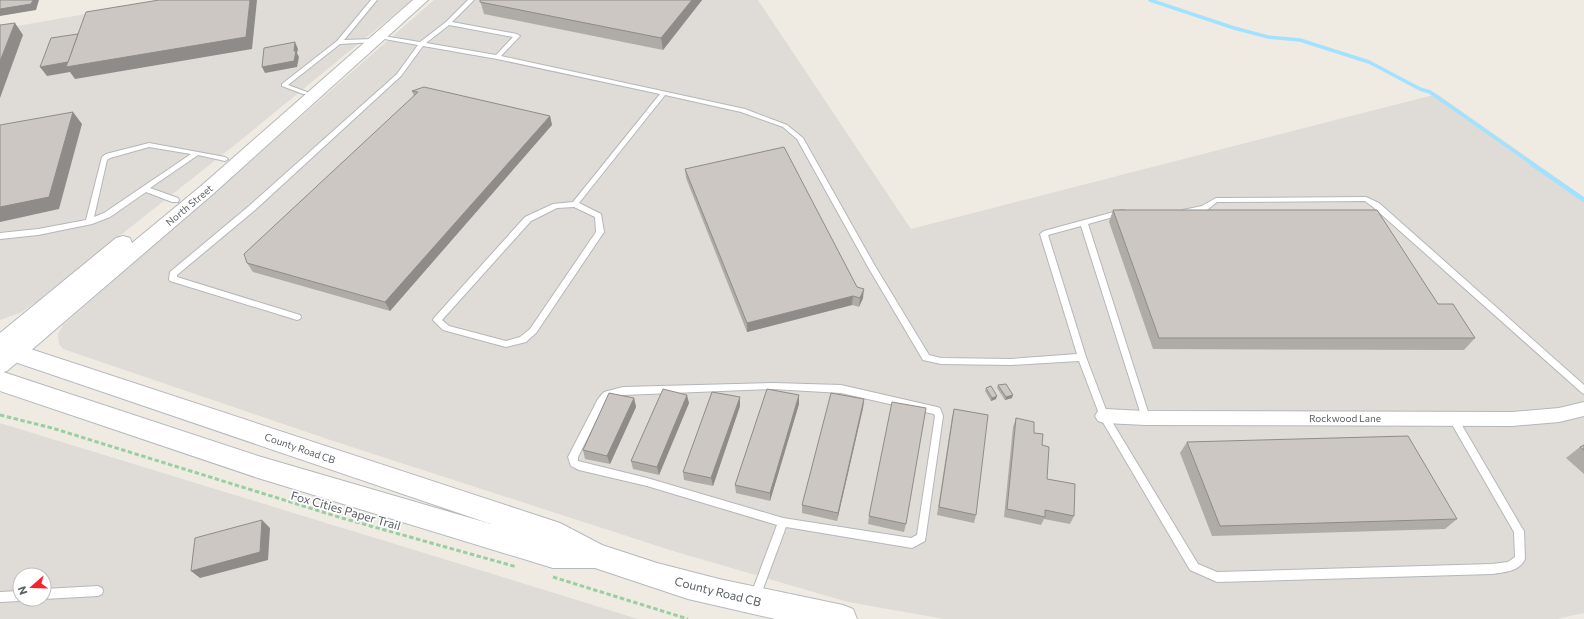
<svg xmlns="http://www.w3.org/2000/svg" width="1584" height="619" font-family="Commissioner,sans-serif">
	<rect width="100%" height="100%" fill="#efebe3"/>
	<g fill="#dfdcd7" fill-rule="evenodd">
		<path d="M166,0h246l-171,140 -205,162 -16,11 -20,7v-291z"/>
		<path d="M434,0h324l153,229 526,-135 147,103v416l-27,6h-613l-96,-17 -175,-51 -346,-112 -264,-90 -4,-5 -1,-10 5,-9z"/>
		<path d="M0,423l548,168 90,28h-638zM20,575h24v24h-24z"/>
	</g>
	<g fill="none" stroke-linecap="round" stroke-linejoin="round">
		<path stroke="#a2e2ff" stroke-width="3.5" d="M1150,0l84,28 34,9 32,3 69,22 51,27 10,3 104,73"/>
		<path stroke="#a2e2ff" stroke-width="4.5" d="M1532,164l52,36"/>
		<defs>
			<g id="service">
				<path d="M371,0h6l-33,40 30,-1 2,1v2l-36,2 -52,41 19,7v2h-4l-21,-8v-2l55,-43z"/>
				<path d="M468,0h6l-22,22 65,12 3,2 -19,20 244,53 42,16 16,13 72,128 54,89 12,3 70,1 66,-5 -37,-120 4,-3 77,-21h3l1,2 -1,2 -36,10 62,194 -1,3 -3,1 -3,-1 -1,-3 -61,-192 -33,9 38,122 22,58 90,149 19,8 275,-8 16,-2 7,-5 -1,-25 -64,-111 -1,-3 1,-3 3,-1 3,1 66,113 2,3 1,28c-6,13 -21,13 -33,15l-275,8 -27,-12 -89,-151 -22,-58 -68,4 -70,-1 -18,-4 -55,-93 -71,-128 -14,-12 -42,-15 -76,-17 -86,108 22,11 3,18 -68,101 -10,9 -20,5 -63,-17 -10,-10 1,-2 91,-101 28,-13 20,-2 87,-108 -163,-35 -74,-13 -22,30 -146,134 -78,65v2l123,38 1,2 -1,2 -3,1 -127,-39 -1,-2 1,-7 79,-66 148,-132 21,-29 -39,-7 -3,-2 1,-1 43,7 26,-20zM449,25l64,12 -17,18 -70,-12zM574,207l21,10 1,15 -66,97 -10,8 -14,4 -57,-15 -7,-6 89,-99 26,-13z"/>
				<path d="M149,143l76,14 3,2 -3,2 -27,-6 -48,33 28,10 1,2 -1,2h-6l-26,-10 -36,25 -18,7 -54,11 -38,4v-6l38,-4 48,-9 16,-63 4,-3zM149,147l42,7 -87,59 -10,4 13,-57 3,-2z"/>
				<path d="M1366,197l13,6 205,182v9l-3,-2 -208,-185 -8,-6 -148,1 -10,8 -21,4 -4,-2 1,-2 19,-4 14,-8z"/>
				<path d="M773,383l68,2 96,22 3,1 3,8 -18,125 -13,7 -126,-21 -26,70 -1,4 -4,1 -4,-1 -1,-4 27,-72 -130,-39 -68,-16 -8,-4 -3,-9 30,-58 6,-7 19,-5zM773,389l68,4 93,21 1,2 -18,119 -6,3 -128,-20 -136,-40 -69,-17v-4l26,-52 6,-7 13,-3z"/>
				<path d="M98,586l4,2 1,3 -1,3 -4,2 -54,3v-10z"/>
				<path d="M20,591v8l4,1 -4,1 -20,1v-10z"/>
			</g>
			<path id="minor" d="M1584,402v14l-25,6 -47,4 -366,-1 -42,-2 -6,-2 -3,-5 3,-5 6,-2 42,2 366,1 47,-4z"/>
			<path id="tertiary" d="M413,0h15l-215,194 -206,177 -7,2v-40l116,-95 7,-2 7,2 2,5 69,-57z"/>
			<path id="secondary" d="M0,339l560,184 42,22 55,18 62,16 124,26 10,4 4,10h-82l-87,-20 -93,-31h-42l-295,-90 -258,-87v-20l258,85 233,68 -491,-167z"/>
		</defs>
		<use href="#service" stroke="#b3b7bb" stroke-width="2"/>
		<use href="#minor" stroke="#b3b7bb" stroke-width="2"/>
		<use href="#tertiary" stroke="#b3b7bb" stroke-width="2"/>
		<use href="#secondary" stroke="#b4b9be" stroke-width="2"/>
		<g stroke="#99cfa1" stroke-width="3" stroke-dasharray="4.5 2.5" stroke-linecap="butt">
			<path d="M0,415l52,13 290,90 175,49"/>
			<path d="M553,577l135,42"/>
		</g>
		<use href="#service" fill="#fff" fill-rule="evenodd"/>
		<use href="#minor" fill="#fff" fill-rule="evenodd"/>
		<use href="#tertiary" fill="#fff" fill-rule="evenodd"/>
		<use href="#secondary" fill="#fff" fill-rule="evenodd"/>
	</g>
	<g fill="#afaba7">
		<path d="M480,0h222l-39,50 -179,-36z"/>
		<path d="M412,91l138,25 2,9 -162,186 -137,-39 -6,-9 167,-167z"/>
		<path d="M685,169l172,118 6,11 -4,9 -7,-2 -105,27 -61,-154z"/>
		<path d="M1113,210l325,94 37,34 -11,12 -311,-1 -44,-127z"/>
		<path d="M998,385l14,13 -7,2 -8,-12z"/>
		<path d="M986,388l10,11 -5,2 -6,-10z"/>
		<path d="M799,395v9l-29,97 -34,-8 -1,-8z"/>
		<path d="M634,398l2,9 -26,57 -25,-5 -2,-9z"/>
		<path d="M864,399l-1,9 -26,113 -35,-8v-8z"/>
		<path d="M689,403l-30,72 -26,-6 -2,-8z"/>
		<path d="M740,406l-27,80 -29,-6 -1,-8z"/>
		<path d="M954,409l22,106 -2,8 -37,-8 15,-98z"/>
		<path d="M1016,418l18,15 8,12 5,34 27,37 -4,8 -26,-5 -3,6 -37,-8 9,-90z"/>
		<path d="M1187,442l270,77 -12,10 -233,7 -32,-83z"/>
		<path d="M1584,445v29l-18,-16 14,-11z"/>
		<path d="M869,516l37,8 -2,8 -36,-8z"/>
	</g>
	<g fill="#8f8b88">
		<path d="M33,0h6l-3,10 -36,6v-7z"/>
		<path d="M250,0h7l-5,49 -177,30 -5,-7 -23,4 -7,-9z"/>
		<path d="M692,0h10l-39,50 -2,-12z"/>
		<path d="M15,23l8,12 -23,63v-37z"/>
		<path d="M295,42l3,7 -1,4 2,4 -2,10 -32,6 -3,-6 32,-16z"/>
		<path d="M73,112l9,12 -23,85 -59,13v-15z"/>
		<path d="M550,116l2,9 -162,186 -5,-9z"/>
		<path d="M864,289l-1,9 -4,9 1,-9z"/>
		<path d="M853,296l-1,9 -105,27v-9z"/>
		<path d="M687,395l2,8 -30,72 -2,-8z"/>
		<path d="M799,395v9l-29,97v-8z"/>
		<path d="M1013,395l-1,3 -7,2 1,-3z"/>
		<path d="M997,396l-1,3 -5,2 1,-3z"/>
		<path d="M740,397v9l-27,80 -2,-8z"/>
		<path d="M634,398l2,9 -26,57 -3,-8z"/>
		<path d="M864,399l-1,9 -26,113 1,-8z"/>
		<path d="M262,520l8,8 -2,32 -68,18 -9,-7z"/>
	</g>
	<g fill="#ccc7c2" stroke="#8f8b88">
		<path d="M0,0h33l-2,4 -31,5z"/>
		<path d="M159,0h91l-4,37 -180,30 20,-55z"/>
		<path d="M480,0h212l-31,38 -181,-36z"/>
		<path d="M15,23l-15,38v-36z"/>
		<path d="M78,34l-10,28 -28,5 11,-29z"/>
		<path d="M295,42l-1,9h2l-2,10 -32,6 2,-19z"/>
		<path d="M424,87l126,29 -165,186 -138,-39 -3,-9 174,-162 -6,-1z"/>
		<path d="M73,112l-24,85 -49,10v-82z"/>
		<path d="M784,147l73,140 7,2 -4,9 -7,-2 -106,27 -62,-154z"/>
		<path d="M1113,210h264l61,94h15l22,34h-316z"/>
		<path d="M1006,384l7,11 -7,2 -8,-12z"/>
		<path d="M991,386l6,10 -5,2 -6,-10z"/>
		<path d="M663,389l24,6 -30,72 -26,-6z"/>
		<path d="M767,389l32,6 -29,98 -35,-8z"/>
		<path d="M712,392l28,5 -29,81 -28,-6z"/>
		<path d="M609,393l25,5 -27,58 -24,-6z"/>
		<path d="M831,393l33,6 -26,114 -36,-8z"/>
		<path d="M892,402l34,6 -20,116 -37,-8z"/>
		<path d="M954,409l34,6 -12,100 -37,-8z"/>
		<path d="M1016,418l18,4v11l9,1 -1,11 7,2 -2,32 28,5 -1,32 -29,-6v7l-38,-8z"/>
		<path d="M1408,436l49,83 -237,7 -33,-84z"/>
		<path d="M1584,445v5l-4,-3z"/>
		<path d="M262,520l-2,32 -69,19 4,-33z"/>
	</g>
	<g text-anchor="middle" dominant-baseline="central" stroke-width="3.5" stroke-linejoin="round" paint-order="stroke">
		<g font-size="10" fill="#5b6064" stroke="#fff">
			<text transform="translate(189 205) rotate(-40)">North Street</text>
			<text x="1345" y="418">Rockwood Lane</text>
			<text transform="translate(300 448) rotate(19)">County Road CB</text>
		</g>
		<g font-size="12" fill="#5b6064" stroke="#fff">
			<text transform="translate(346 510) rotate(16)">Fox Cities Paper Trail</text>
			<text transform="translate(718 591) rotate(14)">County Road CB</text>
		</g>
	</g>
	<g transform="translate(32 587) rotate(250)"><circle r="19" fill="#ffffff" stroke="#bdbfc1"/>
	<path d="M0-3L7 15L0 10L-7 15Z" fill="#f4232d"/>
	<text y="-6" font-size="11" font-weight="bold" text-anchor="middle" fill="#5b6064">N</text>
	</g>
</svg>
